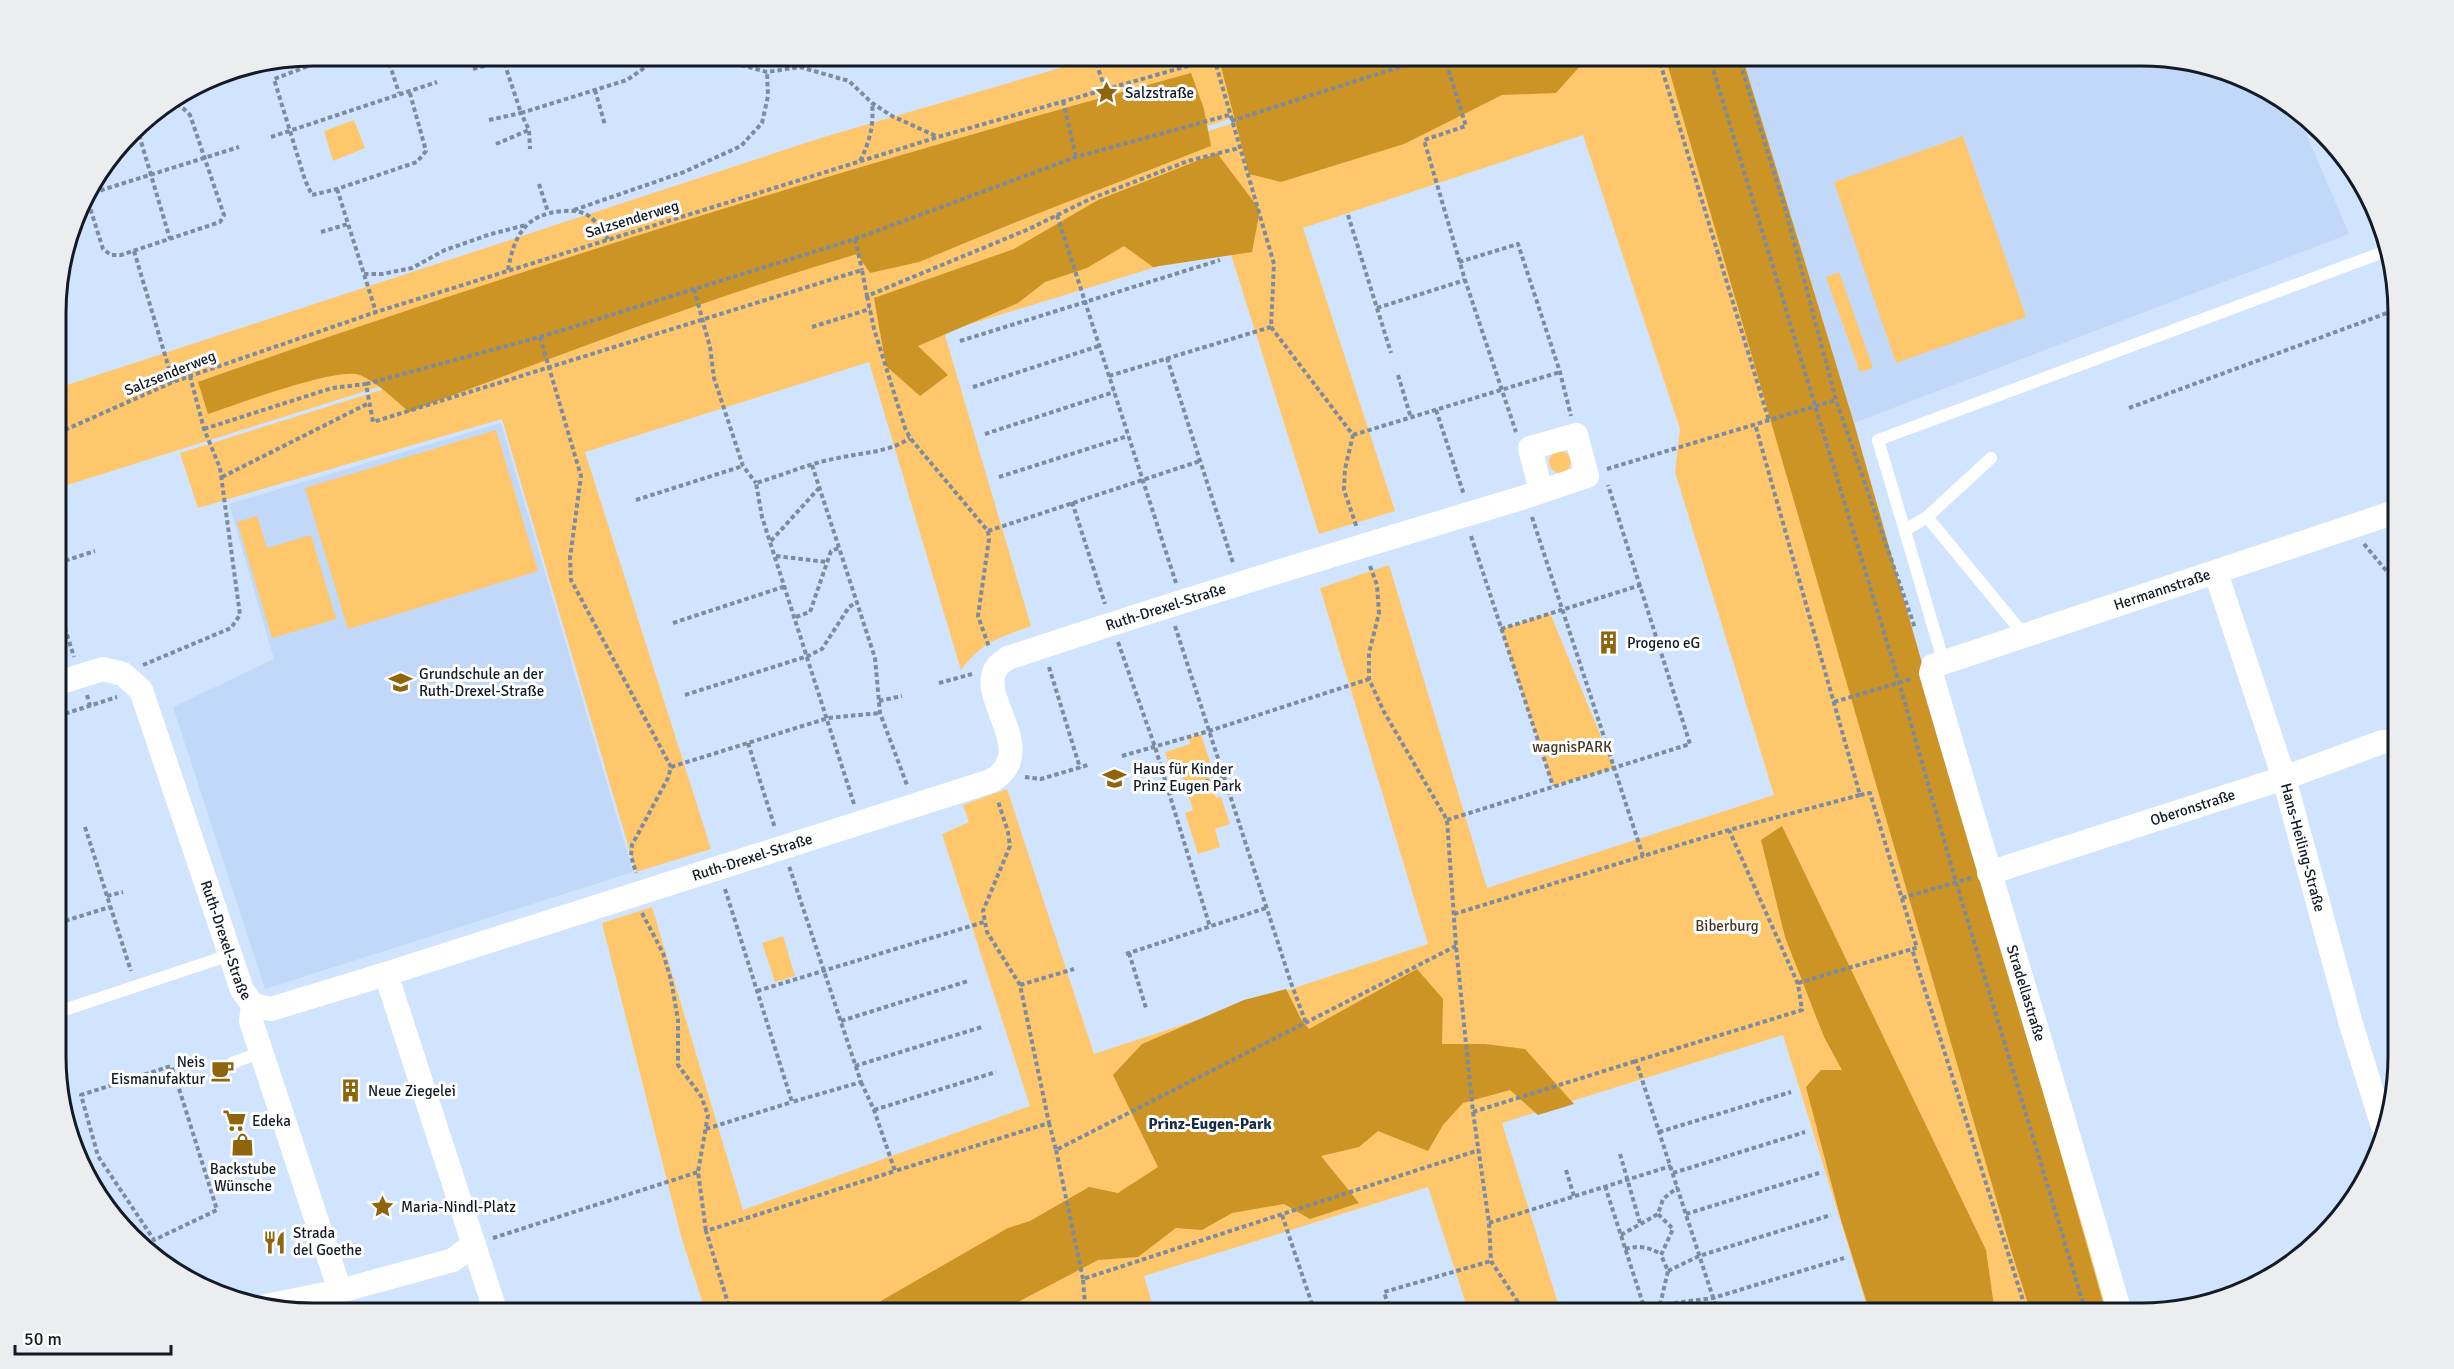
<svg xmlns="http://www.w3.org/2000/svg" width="2454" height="1369" font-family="Signika,sans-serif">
	<rect width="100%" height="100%" fill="#d1e4ff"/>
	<g fill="#c2d8f8">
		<path d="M1742,56h399l67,8 61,26 31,29 49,115 -495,189z"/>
		<path d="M501,423l132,449 -368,117 -92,-282 101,-48 -45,-155z"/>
	</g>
	<g fill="#ffc76c">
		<path d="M1101,56h328l-1371,432v-100l766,-251z"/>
		<path d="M1454,56h266l305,964 82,293h-238l-86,-278 -281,88 59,190h-92l-41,-126 -284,89 11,37h-449l-25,-77 -79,-313 50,-16 91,303 287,-104 -88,-272 27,-12 -6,-17 44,-16 87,265 334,-110 -108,-356 69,-23 98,323 287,-93 -99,-323 5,-43 -97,-294 -280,93 92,283 -76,23 -91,-289 -284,87 87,294c-32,12 -48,15 -70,44l-92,-308 -284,90 126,397 -75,23 -134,-453 -304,89 -18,-55 392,-123 188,-54 504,-163z"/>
		<path d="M354,120l11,28 -32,13 -9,-30z"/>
		<path d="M1963,136l63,181 -130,46 -62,-181z"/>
		<path d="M1839,272l34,96 -13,4 -34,-95z"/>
		<path d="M496,430l42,141 -190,58 -43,-141z"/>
		<circle cx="1560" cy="462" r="11"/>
		<path d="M257,516l10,32 44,-13 25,84 -64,19 -35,-116z"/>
		<path d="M1550,613l64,155 -61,18 -52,-157z"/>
		<path d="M1201,734l13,40 -6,2 8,22 5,-1 9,27 -15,5 5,18 -22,7 -13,-41 8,-3 -11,-35 -9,3 -8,-26 25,-8 -1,-6z"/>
		<path d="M783,936l12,40 -20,6 -13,-39z"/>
	</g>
	<g fill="#cc9325">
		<path d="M1248,56h341l-33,37 -54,2 -98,49 -123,38 -32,-8 -29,-111z"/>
		<path d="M1665,56h77l112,367 252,890h-75l-20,-63z"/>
		<path d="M1191,73l13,36 7,37 -195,76 -97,40 -49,11 -13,-19c-152,45 -300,102 -448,158 -15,-13 -31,-29 -49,-37 -22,-9 -125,30 -152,39l-10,-32c327,-115 659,-218 993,-309z"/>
		<path d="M1217,153l43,57 -8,42 -99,15 -29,-21 -37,22 -42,14 -27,21 -100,43 30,29 -28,21 -34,-30 -12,-68 140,-49 84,-49z"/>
		<path d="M1782,826l204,424 9,63h-125l-29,-93 -35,-133 15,-17h21l-18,-33 -39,-100 -24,-97z"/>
		<path d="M1417,969l26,30 -1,45h43l40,5 49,55 -36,11 -28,-25 -47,13 -20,22 -15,26 -50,-20 -19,16 -38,9 38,47 -49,16 -26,-15 -52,9 -30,17 -26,-2 -38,29 -40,3 -101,53h-131l6,-7 136,-78 22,-7 59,-34 29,6 40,-26 -45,-92 29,-31 102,-44 42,-11 15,30 8,10z"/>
	</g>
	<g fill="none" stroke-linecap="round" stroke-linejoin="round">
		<g stroke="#7d8b9f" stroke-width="4" stroke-dasharray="4.5 3" stroke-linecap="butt">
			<path d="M335,56l-61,23 31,101 7,15 25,-6 80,-27 9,-11 -17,-61"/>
			<path d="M387,56l12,37"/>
			<path d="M502,56l19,57 106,-33 34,-24"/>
			<path d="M800,56v11"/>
			<path d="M1094,56l11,33"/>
			<path d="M1444,56l22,70 -42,14 41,140 51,152"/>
			<path d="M1658,56l111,365"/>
			<path d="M1709,56l190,626 57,200 130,431"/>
			<path d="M1738,56l47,152 51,192 79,228"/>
			<path d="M1214,58l60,206 -3,63 82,108 -8,34 -1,21 13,38"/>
			<path d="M741,65l26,7 33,-5 49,14 23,22 20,13 46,21"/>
			<path d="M473,69l47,-13"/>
			<path d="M595,90l10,35"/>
			<path d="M1063,101l13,56"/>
			<path d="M489,120l32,-7 8,17 1,19"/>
			<path d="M1231,121l203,-65"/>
			<path d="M137,128l33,111"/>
			<path d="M271,137l166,-55"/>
			<path d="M496,144l33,-14"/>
			<path d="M860,161c10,-20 14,-36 12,-58"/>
			<path d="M539,184l9,28"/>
			<path d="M337,189l39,123"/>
			<path d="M86,195l17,54 8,6h10l99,-33 4,-7 -34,-100c-9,-9 -13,-13 -25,-9"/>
			<path d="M86,195l153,-48"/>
			<path d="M574,210l110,-38 57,-26 21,-23 6,-27 -1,-24"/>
			<path d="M1057,215l119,368"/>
			<path d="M1348,215l43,138"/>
			<path d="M321,232l27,-8"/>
			<path d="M855,239l7,31"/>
			<path d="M134,251l39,131"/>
			<path d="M1459,262l59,-18 42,128 11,44"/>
			<path d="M508,270c6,-34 17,-56 55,-59 9,-1 20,0 27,6 7,5 13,15 18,22"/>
			<path d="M364,274h18l30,-6 33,-18 46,-16 35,-9"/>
			<path d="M694,289l16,58 4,31 29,88 13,17"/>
			<path d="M867,296l7,33 31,99 5,10 78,93 1,8 -11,77 11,31"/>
			<path d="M1377,308l88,-28"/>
			<path d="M812,327l58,-18"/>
			<path d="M540,337l41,139 -11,82 1,22 100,187 -3,11 -36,67 -1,11 5,17"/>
			<path d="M960,341l260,-81"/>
			<path d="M1167,358l66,205"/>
			<path d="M1398,375l13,43"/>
			<path d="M1109,376l162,-49"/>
			<path d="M366,384l174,-47 315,-98 221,-82 153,-42"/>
			<path d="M973,387l126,-41"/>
			<path d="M2129,408l269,-99"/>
			<path d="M1436,410l28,85"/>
			<path d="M204,429l128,-41 34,-4 7,38 489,-152 5,26 162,-67 61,-30 98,-38 51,-13"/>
			<path d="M58,433l115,-51 203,-70 562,-175 285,-81"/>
			<path d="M985,434l129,-42"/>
			<path d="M1353,435l207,-63"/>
			<path d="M812,465l63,193 5,55 27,72"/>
			<path d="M1607,469l229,-69"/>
			<path d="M222,477l147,-74"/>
			<path d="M999,477l129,-41"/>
			<path d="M636,500l107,-34"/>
			<path d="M1072,502l33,102"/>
			<path d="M1532,517l111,339 86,-26 131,-35 -105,-371"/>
			<path d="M988,531l212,-70"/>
			<path d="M1471,536l82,250"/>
			<path d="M771,541l48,-53"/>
			<path d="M2364,544l34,41"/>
			<path d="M776,556l51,6"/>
			<path d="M58,563l37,-12"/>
			<path d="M1370,566l7,19 2,28 -10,40v26l15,33 63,108 9,126 17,166 16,111 2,38 34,52"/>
			<path d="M58,606l16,51"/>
			<path d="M796,617l14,-5 21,-61 8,-3"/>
			<path d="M673,623l113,-37"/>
			<path d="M1175,626l116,357 15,40"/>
			<path d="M1501,629l140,-44"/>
			<path d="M1118,642l37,105 55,180"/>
			<path d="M143,665l88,-37 9,-13 -20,-147 -16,-39 -14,-53"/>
			<path d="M1049,667l31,101"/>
			<path d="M939,683l33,-9"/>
			<path d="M87,695l3,11"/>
			<path d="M685,695l123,-39 14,-7 27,-42 8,-5"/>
			<path d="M879,701l23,-5"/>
			<path d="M1834,702l77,-23"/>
			<path d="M58,716l59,-19"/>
			<path d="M748,743l27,85"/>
			<path d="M1122,756l87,-25 160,-52"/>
			<path d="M671,767l157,-49 52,-5"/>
			<path d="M1025,777l16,2 47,-14"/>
			<path d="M1169,793l55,-17"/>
			<path d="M1860,795l10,-2 47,155 -5,1 115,364"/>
			<path d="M854,804l-92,-287 -6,-34c27,-8 54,-20 82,-25 26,-6 50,-5 72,-20"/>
			<path d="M1447,820l243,-76 -82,-259"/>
			<path d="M85,827l46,144"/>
			<path d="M725,889l67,213 69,-20 -72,-216"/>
			<path d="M107,896l16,-4"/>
			<path d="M1902,898l69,-20"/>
			<path d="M642,913l21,40 8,27 7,40v45l23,31 7,19 -10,57 8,59"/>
			<path d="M1454,914l189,-58"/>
			<path d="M58,923l52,-16"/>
			<path d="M1129,953l17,55"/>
			<path d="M1126,954l140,-46"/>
			<path d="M1798,983l114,-34"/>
			<path d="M1020,985l54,-16"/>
			<path d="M757,991l227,-69"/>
			<path d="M841,1021l127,-40"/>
			<path d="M855,1066l127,-39"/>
			<path d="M176,1079l-5,-13 -90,29 17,61 56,84 63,-30 -41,-131 8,-2"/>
			<path d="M861,1082l13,28 21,61 154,-48 -29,-138 -33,-53 -4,-21 27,-65 -2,-14 -10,-31"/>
			<path d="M874,1110l122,-38"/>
			<path d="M1473,1112l163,-51"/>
			<path d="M1049,1123l7,27 400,-204"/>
			<path d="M706,1129l86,-27"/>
			<path d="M1659,1132l132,-40"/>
			<path d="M1056,1150l27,129"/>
			<path d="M1620,1154l20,69"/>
			<path d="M1566,1170l8,26"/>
			<path d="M1673,1173l132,-41"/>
			<path d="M1605,1186l41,127"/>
			<path d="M1686,1214l133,-41"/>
			<path d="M1282,1215l33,98"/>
			<path d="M1489,1223l182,-57"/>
			<path d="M1621,1235l37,-21"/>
			<path d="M493,1238l205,-66"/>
			<path d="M1625,1249c15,-4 23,-2 36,5"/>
			<path d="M1668,1271l31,-15 132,-41"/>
			<path d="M1085,1305l5,8"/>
			<path d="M1660,1305l8,-34 -7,-16 12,-26 -15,-15 5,-15 15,-12"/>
			<path d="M1644,1307l69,-9 131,-40"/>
			<path d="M731,1313l-25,-82 189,-60"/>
			<path d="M1062,1313l23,-8 -2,-26 396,-129"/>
			<path d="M1391,1313l-7,-21 107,-31"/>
			<path d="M1718,1313l-82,-252 166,-51 -4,-26 -69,-154"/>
		</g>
		<g stroke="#fff" stroke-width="12">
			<path d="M1927,517l98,119"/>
			<path d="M1905,530l22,-13 64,-59"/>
			<path d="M1944,663l-66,-223 511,-190"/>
			<path d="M58,1012l172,-57"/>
			<path d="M232,1063l30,-11"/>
		</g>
		<g stroke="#fff" stroke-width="24">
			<path id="s1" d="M2216,573l68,205 67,246 31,100"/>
			<path id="s2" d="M58,683l45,-14 20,5 18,16 101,300 11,15 18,4 115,-35 605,-193c51,-30 -16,-84 6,-114 3,-4 8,-7 11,-9 171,-57 344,-109 517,-161l62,-21 -11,-41 -46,13 11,43"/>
			<path id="s3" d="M1989,873l295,-95 98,-36 16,1"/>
			<path d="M386,974l110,339"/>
			<path d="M253,1005l-2,16 89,270 -79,16"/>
			<path d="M340,1291l113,-31 21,-16"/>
			<path id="s4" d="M2120,1313c-61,-214 -127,-426 -189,-640l2,-7 465,-155"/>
		</g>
	</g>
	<defs>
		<symbol id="sight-bare" viewBox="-9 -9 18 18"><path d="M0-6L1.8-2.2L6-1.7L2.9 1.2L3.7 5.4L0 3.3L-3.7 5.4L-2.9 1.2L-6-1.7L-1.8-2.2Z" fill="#8f640b" stroke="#fff" stroke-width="2.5" paint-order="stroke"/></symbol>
		<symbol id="building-bare" viewBox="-9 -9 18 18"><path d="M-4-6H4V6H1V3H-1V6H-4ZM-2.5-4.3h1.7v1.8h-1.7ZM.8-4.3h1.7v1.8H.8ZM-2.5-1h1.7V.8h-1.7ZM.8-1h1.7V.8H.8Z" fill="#8f640b" stroke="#fff" stroke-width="2.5" paint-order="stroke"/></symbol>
		<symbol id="school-bare" viewBox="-9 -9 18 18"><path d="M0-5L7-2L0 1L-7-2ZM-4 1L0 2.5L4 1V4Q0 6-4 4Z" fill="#8f640b" stroke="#fff" stroke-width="2.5" paint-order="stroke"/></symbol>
		<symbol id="cafe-bare" viewBox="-9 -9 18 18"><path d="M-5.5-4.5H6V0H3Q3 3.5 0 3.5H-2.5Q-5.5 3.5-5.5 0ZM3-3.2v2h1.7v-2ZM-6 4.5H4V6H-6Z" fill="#8f640b" stroke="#fff" stroke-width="2.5" paint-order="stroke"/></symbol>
		<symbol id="supermarket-bare" viewBox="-9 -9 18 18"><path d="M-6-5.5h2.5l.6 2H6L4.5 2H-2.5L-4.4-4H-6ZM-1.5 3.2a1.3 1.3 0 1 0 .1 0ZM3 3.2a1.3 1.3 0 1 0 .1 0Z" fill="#8f640b" stroke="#fff" stroke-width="2.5" paint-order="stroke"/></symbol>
		<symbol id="shop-bare" viewBox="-9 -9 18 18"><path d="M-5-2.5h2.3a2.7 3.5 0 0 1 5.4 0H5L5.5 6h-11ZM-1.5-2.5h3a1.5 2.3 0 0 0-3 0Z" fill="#8f640b" stroke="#fff" stroke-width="2.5" paint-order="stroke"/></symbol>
		<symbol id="restaurant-bare" viewBox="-9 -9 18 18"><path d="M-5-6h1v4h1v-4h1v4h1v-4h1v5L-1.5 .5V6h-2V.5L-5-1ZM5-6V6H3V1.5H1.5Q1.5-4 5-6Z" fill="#8f640b" stroke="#fff" stroke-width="2.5" paint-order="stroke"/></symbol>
	</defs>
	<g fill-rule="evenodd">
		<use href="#sight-bare" x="1090" y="76" width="33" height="33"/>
		<use href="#building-bare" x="1592" y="626" width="33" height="33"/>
		<use href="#school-bare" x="384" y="666" width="33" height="33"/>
		<use href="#school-bare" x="1098" y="762" width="33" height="33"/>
		<use href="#cafe-bare" x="206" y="1054" width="33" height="33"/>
		<use href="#building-bare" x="334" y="1074" width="33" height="33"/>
		<use href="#supermarket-bare" x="218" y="1104" width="33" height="33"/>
		<use href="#shop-bare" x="226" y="1128" width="33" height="33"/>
		<use href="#sight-bare" x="366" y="1190" width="33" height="33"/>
		<use href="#restaurant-bare" x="258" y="1226" width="33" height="33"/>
	</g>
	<g text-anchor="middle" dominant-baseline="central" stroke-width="6" stroke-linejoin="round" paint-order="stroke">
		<g font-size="15" fill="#131b27" stroke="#fff" text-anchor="start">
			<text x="1125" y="93">Salzstraße</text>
			<text x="1627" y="643">Progeno eG</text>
			<text x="419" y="674">Grundschule an der<tspan x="419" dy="17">Ruth-Drexel-Straße</tspan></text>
			<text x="1133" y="769">Haus für Kinder<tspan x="1133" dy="17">Prinz Eugen Park</tspan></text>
			<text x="205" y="1062" text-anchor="end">Neis<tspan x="205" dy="17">Eismanufaktur</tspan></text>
			<text x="368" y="1091">Neue Ziegelei</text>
			<text x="252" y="1121">Edeka</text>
			<text x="243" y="1169" text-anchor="middle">Backstube<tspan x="243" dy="17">Wünsche</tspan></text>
			<text x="401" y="1207">Maria-Nindl-Platz</text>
			<text x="293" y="1233">Strada<tspan x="293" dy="17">del Goethe</tspan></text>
		</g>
		<g font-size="15" fill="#131b27" stroke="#fff">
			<text transform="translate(632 219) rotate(-17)">Salzsenderweg</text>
			<text transform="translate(170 373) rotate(-22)">Salzsenderweg</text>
			<text stroke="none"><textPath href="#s4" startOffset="916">Hermannstraße</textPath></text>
			<text stroke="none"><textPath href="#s2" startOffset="1506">Ruth-Drexel-Straße</textPath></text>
			<text stroke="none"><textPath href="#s3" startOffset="214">Oberonstraße</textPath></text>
			<text stroke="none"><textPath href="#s1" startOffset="288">Hans-Heiling-Straße</textPath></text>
			<text stroke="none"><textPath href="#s2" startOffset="950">Ruth-Drexel-Straße</textPath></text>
			<text stroke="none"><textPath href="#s2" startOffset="356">Ruth-Drexel-Straße</textPath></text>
			<text transform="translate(2026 993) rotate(73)">Stradellastraße</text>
		</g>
		<g font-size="15" fill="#453721" stroke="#fff">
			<text x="1572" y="747">wagnisPARK</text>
			<text x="1727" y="926">Biberburg</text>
		</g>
		<g font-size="16" font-weight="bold" fill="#192b45" stroke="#fff">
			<text x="1210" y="1124">Prinz-Eugen-Park</text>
		</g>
	</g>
	<path d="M0 0H2454V1369H0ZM313 66H2141A247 247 0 0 1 2388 313V1056A247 247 0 0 1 2141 1303H313A247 247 0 0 1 66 1056V313A247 247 0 0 1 313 66Z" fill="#ecedee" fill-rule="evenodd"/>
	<path fill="none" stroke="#131b27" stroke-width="3" d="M313 66H2141A247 247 0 0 1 2388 313V1056A247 247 0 0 1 2141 1303H313A247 247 0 0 1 66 1056V313A247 247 0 0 1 313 66Z"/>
	<path d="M15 1345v9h156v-9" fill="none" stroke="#131b27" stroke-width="3"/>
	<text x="24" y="1345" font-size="18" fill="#131b27" stroke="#ffffff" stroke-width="4.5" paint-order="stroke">50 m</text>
</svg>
